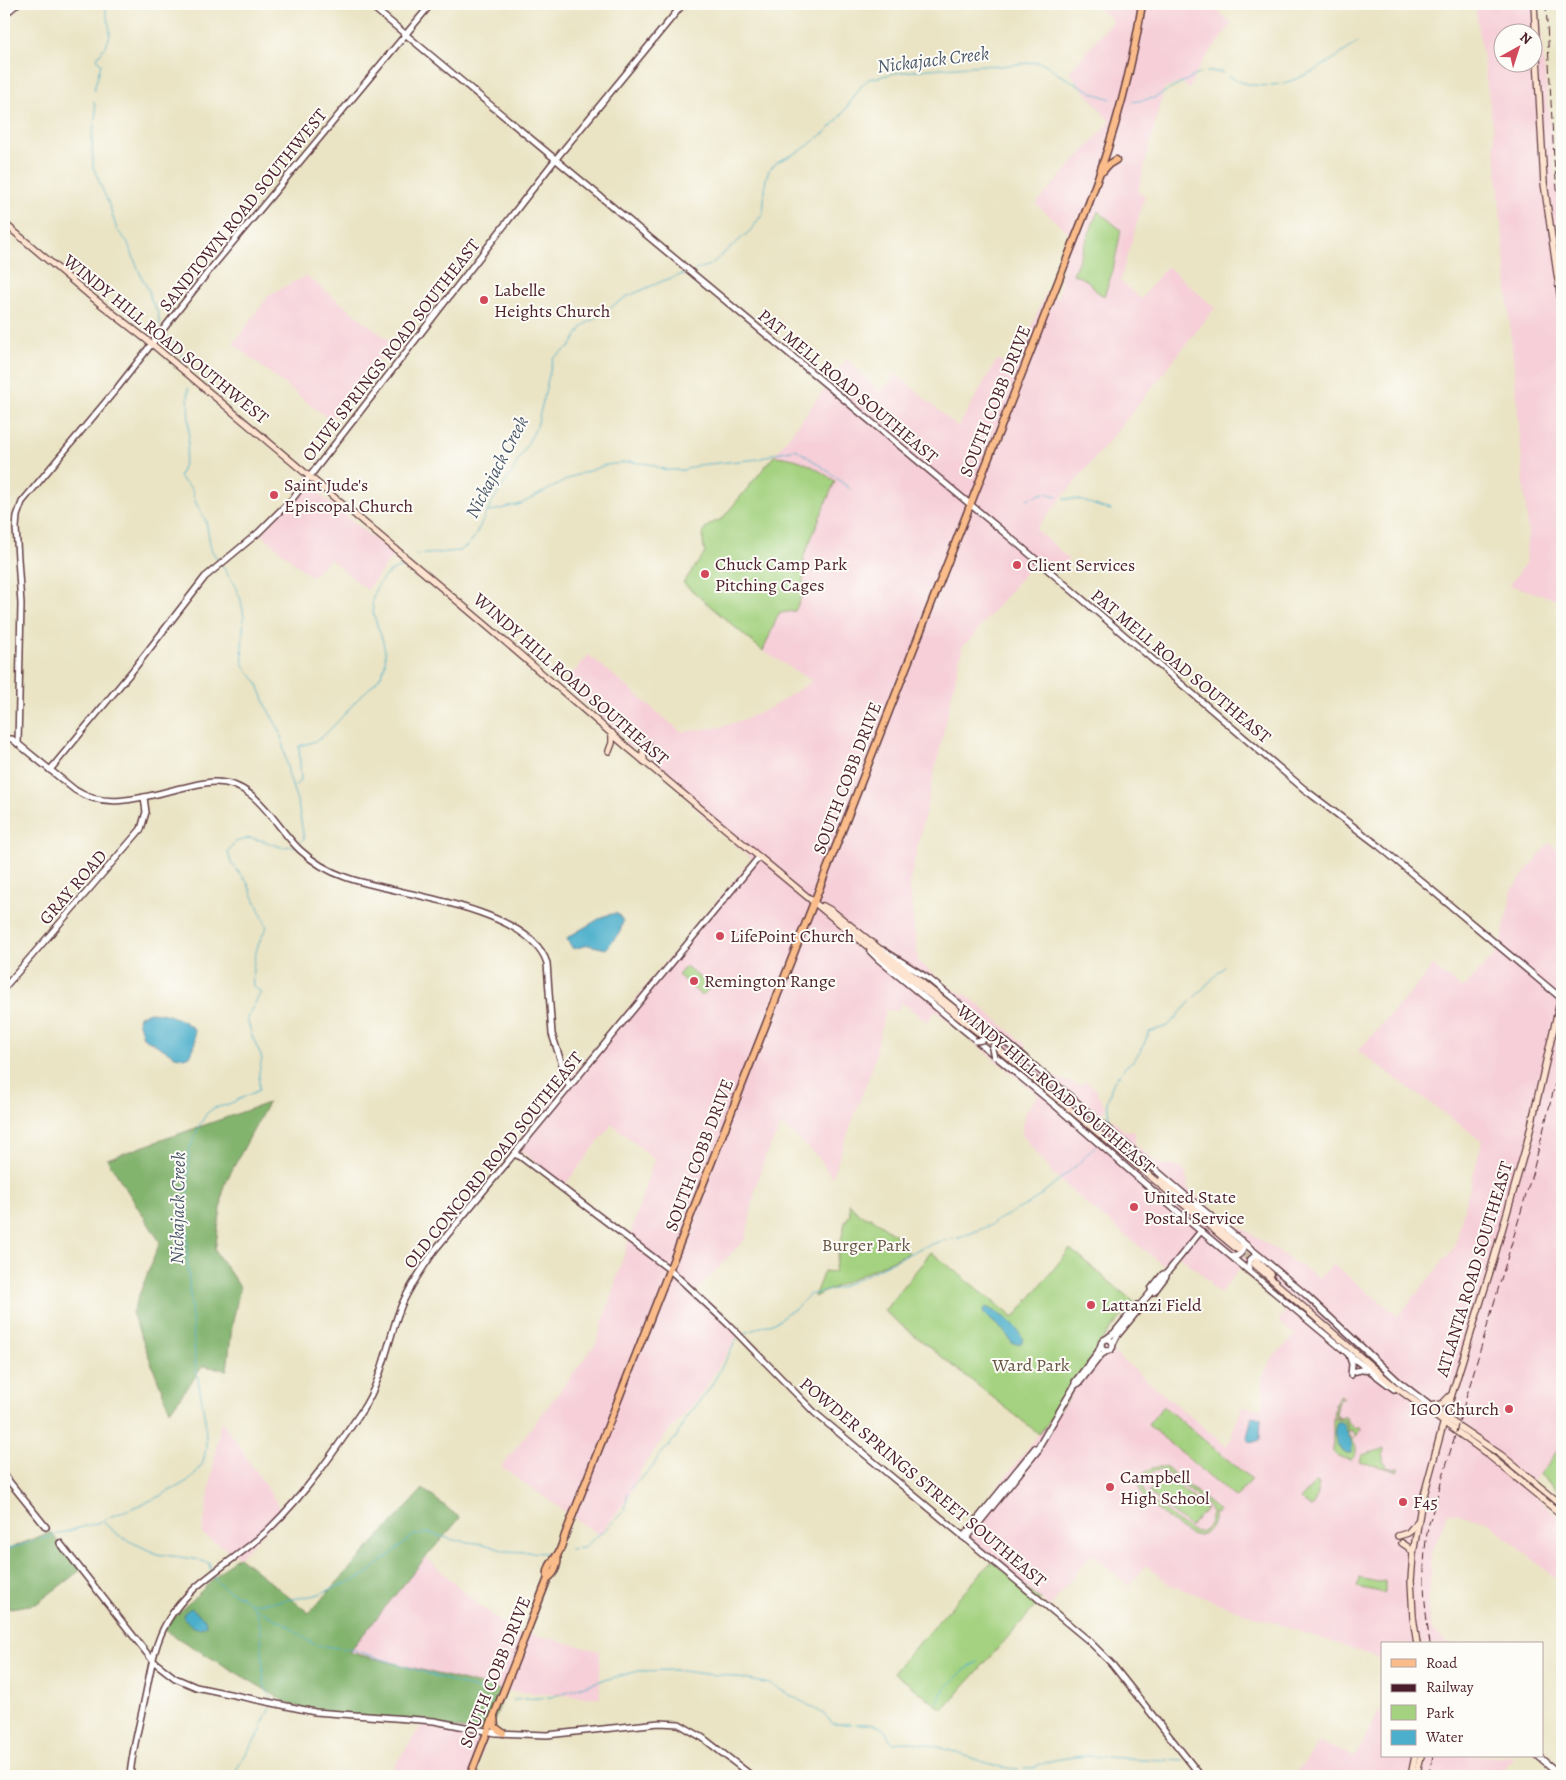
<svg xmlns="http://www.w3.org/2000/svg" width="1566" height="1780" font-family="Alegreya,serif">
	<rect width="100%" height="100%" fill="#fdfcf7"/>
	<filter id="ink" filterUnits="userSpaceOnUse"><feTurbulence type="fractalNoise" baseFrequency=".02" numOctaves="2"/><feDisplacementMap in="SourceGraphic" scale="10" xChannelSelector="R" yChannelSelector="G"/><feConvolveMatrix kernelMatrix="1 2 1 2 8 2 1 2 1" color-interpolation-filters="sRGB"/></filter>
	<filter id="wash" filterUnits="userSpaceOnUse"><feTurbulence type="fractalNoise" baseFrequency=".0096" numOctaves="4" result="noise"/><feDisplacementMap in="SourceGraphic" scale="20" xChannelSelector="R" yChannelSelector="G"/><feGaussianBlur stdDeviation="1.12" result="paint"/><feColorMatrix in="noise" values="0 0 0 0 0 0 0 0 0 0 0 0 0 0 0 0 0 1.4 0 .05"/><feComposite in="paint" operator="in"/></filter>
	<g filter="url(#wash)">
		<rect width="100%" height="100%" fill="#eae4c5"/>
		<g fill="#f6cfd8" fill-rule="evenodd">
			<path d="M1093,4h116l23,19 -33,44 -10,22 -7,-7 -18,7 -26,103 7,4 -25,85 21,18 26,-33 48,42 -96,121 -83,100 33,30 -15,13 -20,-10 -65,79 -6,4 -54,240 9,76 32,27 18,8 57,48 1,10 30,24 24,7 5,-4 12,9 1,7 3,2 5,9 -3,6 1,2 9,4 10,10 12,2v12l21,18 8,3 12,1 9,5 3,13 -1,4 26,21 106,69 14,-14 65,52 56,-68 28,-107 -124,-90 68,-76 6,-10 30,24 37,-39 14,-62 36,-45 13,11v591l-35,44 35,30v65l-75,-63 -39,-9 -17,44 -3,55 5,21 16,12h-67v15l-140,-47 -71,-27 -25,-20 -17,21 -38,-32 -41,53 -9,-7 -98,110 -50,-38 99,-111 -32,-26 79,-101 -156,-123 48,-59 83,66 56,-69 64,53 -33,40 125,104 6,-8v-5l10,-26 20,2 2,-17 -2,-14 7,-14 1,-4 25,-25 -17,-14 14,-18 -48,-39 -24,29 -7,-5 -5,-8 -33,-28 -11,14 -74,-59 -35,-31 -33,-41 2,-21 14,-19 -102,-84 -9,11 -26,-20 -3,9 -13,-1 -11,52 -42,115 -14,-20 -36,-32 -16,29 -10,32 -10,52 -51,55 43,42 -41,66 -29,31 -25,34 -16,34 -28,35 -98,-68 95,-123 58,-185 -42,-35 -48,62 -49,-41 237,-286 -44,-38 -29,-35 -32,-31 -9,-7 -21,-4 12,-3 -66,-57 26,-29 92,77 39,-5 23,-7 27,-12 42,-27 -49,-30 45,-104 4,-7 -20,-82 -18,-2 73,-97 33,34 16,-19 62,53 39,-67 18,5 31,-72 13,5 4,-48 6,-17 -33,-29 74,-82 -41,-50 44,-52z"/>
			<path d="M1475,4h63l16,160 8,64v373l-53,-16 16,-20 3,-33 -35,-406zM1504,32h30v30h-30z"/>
			<path d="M306,276l86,67 -62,77 -97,-76 37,-50z"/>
			<path d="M308,485l86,70 -27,35 -37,-31 -19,18 -50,-43z"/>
			<path d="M221,1420l63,93 -45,44 -37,-23z"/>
			<path d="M426,1557l50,46 48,36 3,-6 73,18v47l-95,-7 -157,-39z"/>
			<path d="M1381,1708l1,48h132l-16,20h-76l-10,-8 -1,8h-118l27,-33 35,13z"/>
			<path d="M424,1722l28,6 38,5 -18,43h-85z"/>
		</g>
		<g fill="#a4d280" stroke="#777856" fill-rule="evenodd">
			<path d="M1098,211l23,19 -8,40 -9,26 -8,-5 -8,-10 -15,-7z"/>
			<path d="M774,456c29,2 38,10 61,25l-31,75 -1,37 -8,18 -16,2 -16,38 -80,-68 22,-30c-4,-19 -4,-27 17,-34z"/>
			<path d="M686,966l25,21 -9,9 -24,-21z"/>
			<path d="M849,1203c6,6 13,16 21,14l27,19 11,17 -94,44 10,-26 10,1 11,-49 5,-10z"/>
			<path d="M1070,1249l64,53 -33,39 -35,60 -27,33 -155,-123 47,-59 83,66z"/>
			<path d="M1340,1396l4,3 -3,-1 -4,6 -2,10 2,1v2l5,1 2,-2v2h3l-1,2 9,8 3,-2 4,4h-3l-2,6 -3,3 1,-4 -3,-5 -3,1 -3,-9 -13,-6 2,-12z"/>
			<path d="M1163,1406l88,73 -15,19 -88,-73z"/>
			<path d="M1333,1418l12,4c2,3 2,6 3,8 3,11 15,20 3,30l-13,-3 -5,-5z"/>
			<path d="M1562,1445v48l-23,-19z"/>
			<path d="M1384,1449l-1,13 3,2v3l10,2 2,-2v4l-38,-9 2,-7z"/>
			<path d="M1157,1467h7l7,4 48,40 -2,3 -3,-2c2,13 -8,26 -23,23 -8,-3 -15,-11 -22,-16 -12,-10 -37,-23 -28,-42 4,-6 9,-9 16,-10zM1160,1470l9,4 37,30 5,8v6c-7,30 -33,4 -44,-6 -8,-6 -20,-12 -23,-21 -4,-12 5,-20 16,-21z"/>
			<path d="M1164,1474l42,35 -16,18 -41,-34z"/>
			<path d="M1315,1483l4,1 -5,21 -3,2 -11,-8z"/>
			<path d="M992,1561l49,39 -98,110 -50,-38z"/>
			<path d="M1359,1578l19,4 7,-1v12l-28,-6z"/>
		</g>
		<g fill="#83b46e" stroke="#666a4c">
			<path d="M268,1103l-44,82 -9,66 25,36 -8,39 -5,44 -24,-4 -33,45 -38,-98 28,-71 -53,-83z"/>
			<path d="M423,1489l37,29 -34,39 -77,95 156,39 -15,42 -38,-5 -28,-6 -88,-7 -43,-9 -131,-77 72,-70 5,-2 70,56z"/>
			<path d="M50,1532l32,37 -46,35 -32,5v-58z"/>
		</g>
		<g fill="#4cafcb" stroke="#4b677b">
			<path d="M616,913l2,1 5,7 -3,11 -14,17 -18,-4 -15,4 -6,-9 1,-3 36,-21z"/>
			<path d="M150,1012c18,1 30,6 44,17l1,16 -5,11 -6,2 -9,-2 -32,-19 -5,-17 1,-4z"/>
			<path d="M986,1307c16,8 30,16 37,33l-2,3 -4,1 -5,-1 -7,-11 -21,-18 -1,-4z"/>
			<path d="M1252,1416l9,2 -1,22 -9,3 -4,-6z"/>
			<path d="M1337,1423h5l2,2c3,10 11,19 7,28h-6c-9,-6 -13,-20 -8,-30z"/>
			<path d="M191,1608l14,11 1,6c-10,8 -16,-1 -23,-8l1,-4z"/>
		</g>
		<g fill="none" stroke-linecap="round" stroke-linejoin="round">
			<g stroke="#4cafcb" stroke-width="1">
				<path d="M1207,72h14l2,1"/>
				<path d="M1228,76c45,27 94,-8 130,-34"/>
				<path d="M94,90l7,-26 -4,-6c21,-28 11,-25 8,-54"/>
				<path d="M94,102l2,10 -4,26 1,29 17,40 7,23 10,11 14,35 8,15 2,9 7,13 2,12"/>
				<path d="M1133,102l21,-4 46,-25"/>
				<path d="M695,270l15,-5 40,-34 13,-18 3,-35 3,-8 8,-8 25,-12 26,-20 12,-13 23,-33 6,-5 27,-6 34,-4 53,-4 17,1 38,-4 9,3 11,9 38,20 15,5"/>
				<path d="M165,334l15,14 3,14"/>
				<path d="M188,388c0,33 5,57 -9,89l13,12 3,12 11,20 5,28 8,13"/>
				<path d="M1027,499l17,-6 13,3"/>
				<path d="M1064,499c18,-2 31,8 47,11"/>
				<path d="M488,512l33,-8 53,-28 32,-11 24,-3 19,2 17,6h18l14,-5 61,-6 17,-6 20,-4 32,22 22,18"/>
				<path d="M416,555l43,-4 8,-5 7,-8 18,-36 19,-28 26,-48 16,-68 17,-11 13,-21 43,-29 39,-17 22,-7"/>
				<path d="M222,565l14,23 5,12 3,17 -2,27 1,19 4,7 10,12 11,28 12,21 9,45 9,28 6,35 -6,6"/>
				<path d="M294,786l7,-6 -2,-34c7,-2 16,-4 22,-8 12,-11 24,-24 34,-36 11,-13 28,-21 30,-39 4,-30 -28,-55 -3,-83 6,-8 12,-11 22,-13"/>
				<path d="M1195,997l29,-30"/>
				<path d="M1110,1124l-3,-22 6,-19 12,-16 10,-8 7,-10 7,-17 19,-6 23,-25"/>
				<path d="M742,1334l38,-14 5,-6 10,-5 14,-14 30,-7 86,-42 21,-6 13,-2 32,-13 5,-4 36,-19 45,-37 18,-19"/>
				<path d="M630,1488l21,-19 9,-14 15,-16 13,-23 22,-28 27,-49"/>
				<path d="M103,1522l14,12 10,6 30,14 38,5 14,4 2,9"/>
				<path d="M570,1549l13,-1 25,-21 17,-17 3,-17"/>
				<path d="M4,1550l99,-29 7,-4 44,-18 25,-13 13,-8 11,-15 3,-15v-10l-1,-19 -9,-51 -9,-111 2,-107 11,-26 7,-11 7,-5 13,-3 32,-15v-18l3,-14 -10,-22 -5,-18 14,-26 -8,-6c-2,-21 3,-41 14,-59l-20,-45 -16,-19 -3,-12 7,-9 15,-4 14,3 17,6 14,-1"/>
				<path d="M213,1576c11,18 31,18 40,30 12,17 8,57 11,77 1,6 5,12 8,18"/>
				<path d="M251,1604l2,-1 21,-1 42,-7 41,-16 10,-5 47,-39 14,-2 26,7 30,4 21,7 42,2"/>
				<path d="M254,1607l36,20 14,11 11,7 39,5 131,42"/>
				<path d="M513,1700l38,-3 45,-15 43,-11 36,-1 30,4 18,1 47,9 42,23 13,8 8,9h18"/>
				<path d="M938,1702l4,-10 21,-21 15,-9"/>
				<path d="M856,1724c8,0 22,-1 28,6 5,4 3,8 10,13 41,-7 83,24 124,26"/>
				<path d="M1106,1757l77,4"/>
				<path d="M1024,1769c12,0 20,-7 31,-9 16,-3 32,-5 48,-3"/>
				<path d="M234,1776l7,-15 20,-30 2,-9 8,-16"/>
			</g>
		</g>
	</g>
	<g filter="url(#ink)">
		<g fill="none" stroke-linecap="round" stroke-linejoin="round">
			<g stroke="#cabda6" stroke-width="5.5" stroke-dasharray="5.5 3" stroke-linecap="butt">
				<path d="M1240,1247l16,13"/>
				<path d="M1238,1250l15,13"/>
			</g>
			<defs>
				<g id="tertiary">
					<path d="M369,4l650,541 285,244 75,57 182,152"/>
					<path d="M4,15l13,-11"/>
					<path d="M4,739h8l63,51c31,21 73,6 106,-2 11,-2 22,-6 34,-6 42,0 58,42 85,68 13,12 28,21 45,27 49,18 184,29 202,86l5,71 17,52"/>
					<path d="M18,744l3,-140 -5,-76 1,-12 5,-14 96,-115 90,-115 223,-268"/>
					<path d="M50,770l83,-100 72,-93 53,-44 35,-35 262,-338 128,-156"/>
					<path d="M883,950l46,29 95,78 161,138 76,62 45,38 92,86 35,27"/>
					<path d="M870,951l8,8 179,148 110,96 190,158 37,28"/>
					<path d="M4,988l137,-159 5,-17 -2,-15"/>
					<path d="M514,1154l7,3 149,113 59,55 86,88 274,228 22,22 90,113"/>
					<path d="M1232,1256h5c5,-3 8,-8 5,-15"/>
					<path d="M1249,1271c-1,-9 1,-16 11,-14"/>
					<path d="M1152,1291l-1,-2 12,-15h2"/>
					<circle cx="1107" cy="1345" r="6"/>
					<path d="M1106,1339l8,-6 23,-28h3"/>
					<path d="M1113,1344l4,-8 23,-28v-3l12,-14 2,1 12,-16v-2l35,-43"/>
					<path d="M1349,1355l3,9 -1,11"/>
					<path d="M1352,1372l13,-3 4,1"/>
					<path d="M1075,1385l4,-2 22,-28 6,-4"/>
					<path d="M4,1475l42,52"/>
					<path d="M963,1537l72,-89"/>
					<path d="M966,1539l73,-90v-3l36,-61v-3l23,-30 3,-7"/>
					<path d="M60,1543l93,118 22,17 21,9 119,25 119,9 62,12 51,2 112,-12 20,1 24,14 49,38"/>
					<path d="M1538,1756l24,20"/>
					<path d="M130,1776c2,-25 9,-49 14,-74 6,-27 9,-56 23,-80 24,-42 70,-61 103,-94 35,-34 64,-76 91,-116 21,-30 26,-69 39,-103 8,-21 22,-39 34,-58l325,-394"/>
				</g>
				<g id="secondary">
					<path d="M1534,4l10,179 18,125"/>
					<path d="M4,223l84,71 64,50 335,282 140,121 78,65 157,130 116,90 260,218"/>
					<path d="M609,751l3,-8v-10"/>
					<path d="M644,761l-1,-10 5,-8"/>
					<path d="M823,906l9,5 124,99"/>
					<path d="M1161,1180l79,67"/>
					<path d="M1256,1260l15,14"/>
					<path d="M1254,1264l140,122 92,67 76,62"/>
					<path d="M1431,1406l11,-2 8,-8"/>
					<path d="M1433,1411l12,6 56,38 61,50"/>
					<path d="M1398,1536l10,-3 9,-11"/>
					<path d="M1402,1543l6,4 5,6"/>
					<path d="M1417,1644l-4,-27 -2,-37 2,-26 8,-48 26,-96 45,-145 35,-122 35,-150"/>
					<path d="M1411,1776l4,-20"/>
					<path d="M1416,1776l5,-20"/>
				</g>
				<g id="primary">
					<path d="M1103,171l5,-6 8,-5"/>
					<path d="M548,1578c-2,-9 4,-16 9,-23 4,-5 6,-14 8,-20l524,-1332c24,-65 43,-131 53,-199"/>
					<path d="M494,1716l1,11 8,6"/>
					<path d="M470,1776l78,-198c7,-4 11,-15 9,-23"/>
				</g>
			</defs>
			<use href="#tertiary" stroke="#623d42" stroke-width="8"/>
			<use href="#secondary" stroke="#623d42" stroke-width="8"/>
			<use href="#primary" stroke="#623d42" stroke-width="9"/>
			<use href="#tertiary" stroke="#fff" stroke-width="5"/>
			<use href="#secondary" stroke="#fde4d0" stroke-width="5.5"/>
			<use href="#primary" stroke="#f9bc8a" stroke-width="6"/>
			<g stroke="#4a1f2b" stroke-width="1" stroke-dasharray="8 4" stroke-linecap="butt">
				<path d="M1546,4l8,156 8,76"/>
				<path d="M1559,4l2,57"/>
				<path d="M1430,1644c-6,-40 -9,-77 -2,-117l105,-356 29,-114"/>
				<path d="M1428,1776l5,-20"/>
			</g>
			<defs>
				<g id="tertiary-bridge">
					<path d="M975,1041c9,0 15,-4 12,-14"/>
					<path d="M994,1057l-2,-8 2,-5 5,-3 6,1"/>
				</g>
			</defs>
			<use href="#tertiary-bridge" stroke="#623d42" stroke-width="8" stroke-linecap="butt"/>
			<use href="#tertiary-bridge" stroke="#fff" stroke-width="5"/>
		</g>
	</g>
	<g fill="#d1495b" stroke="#fdfcf7" stroke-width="2">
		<circle cx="484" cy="300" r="5"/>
		<circle cx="274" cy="495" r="5"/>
		<circle cx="1017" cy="565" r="5"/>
		<circle cx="705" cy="574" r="5"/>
		<circle cx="720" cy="936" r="5"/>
		<circle cx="694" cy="981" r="5"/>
		<circle cx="1134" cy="1207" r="5"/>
		<circle cx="1091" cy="1305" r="5"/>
		<circle cx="1509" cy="1409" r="5"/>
		<circle cx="1110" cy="1487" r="5"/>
		<circle cx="1403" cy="1502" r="5"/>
	</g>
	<g text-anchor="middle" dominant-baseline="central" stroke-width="4" stroke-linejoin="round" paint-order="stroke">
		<g font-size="18" fill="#4a1f2b" stroke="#fdfcf7">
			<text transform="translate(243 210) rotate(-51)">SANDTOWN ROAD SOUTHWEST</text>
			<text transform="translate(166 339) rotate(39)">WINDY HILL ROAD SOUTHWEST</text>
			<text transform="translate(391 350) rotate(-52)">OLIVE SPRINGS ROAD SOUTHEAST</text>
			<text transform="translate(848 386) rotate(40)">PAT MELL ROAD SOUTHEAST</text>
			<text transform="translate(995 401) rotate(-68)">SOUTH COBB DRIVE</text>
			<text transform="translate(1181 666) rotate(40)">PAT MELL ROAD SOUTHEAST</text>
			<text transform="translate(571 679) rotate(41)">WINDY HILL ROAD SOUTHEAST</text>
			<text transform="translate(847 778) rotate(-69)">SOUTH COBB DRIVE</text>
			<text transform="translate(73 887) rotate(-49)">GRAY ROAD</text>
			<text transform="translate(1056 1089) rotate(40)">WINDY HILL ROAD SOUTHEAST</text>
			<text transform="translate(699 1155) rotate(-69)">SOUTH COBB DRIVE</text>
			<text transform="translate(493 1160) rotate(-51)">OLD CONCORD ROAD SOUTHEAST</text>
			<text transform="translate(1474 1269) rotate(-73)">ATLANTA ROAD SOUTHEAST</text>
			<text transform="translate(923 1482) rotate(40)">POWDER SPRINGS STREET SOUTHEAST</text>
			<text transform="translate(495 1672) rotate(-68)">SOUTH COBB DRIVE</text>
		</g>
		<g font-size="18" fill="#4a1f2b" stroke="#fdfcf7" text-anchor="start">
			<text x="494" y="290">Labelle<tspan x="494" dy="21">Heights Church</tspan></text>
			<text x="284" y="485">Saint Jude's<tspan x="284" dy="21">Episcopal Church</tspan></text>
			<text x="715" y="564">Chuck Camp Park<tspan x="715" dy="21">Pitching Cages</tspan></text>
			<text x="1027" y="565">Client Services</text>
			<text x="730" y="936">LifePoint Church</text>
			<text x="704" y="981">Remington Range</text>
			<text x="1144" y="1197">United State<tspan x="1144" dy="21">Postal Service</tspan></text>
			<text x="1101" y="1305">Lattanzi Field</text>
			<text x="1499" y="1409" text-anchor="end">IGO Church</text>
			<text x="1120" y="1477">Campbell<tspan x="1120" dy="21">High School</tspan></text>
			<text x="1413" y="1502">F45</text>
		</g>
		<g font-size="18" fill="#655544" stroke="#fdfcf7">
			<text x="866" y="1245">Burger Park</text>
			<text x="1031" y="1365">Ward Park</text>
		</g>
		<g font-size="19" font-style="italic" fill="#4b596b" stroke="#fdfcf7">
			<text transform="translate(933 60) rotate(-7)">Nickajack Creek</text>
			<text transform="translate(497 467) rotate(-62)">Nickajack Creek</text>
			<text transform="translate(178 1208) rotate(-89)">Nickajack Creek</text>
		</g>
	</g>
	<rect width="1566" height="1780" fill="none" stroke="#fdfcf7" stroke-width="20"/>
	<rect x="1381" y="1642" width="162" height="115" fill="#fdfcf7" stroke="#b5a4a5"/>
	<rect x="1391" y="1659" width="25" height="8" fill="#f9bc8a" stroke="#b5a4a5"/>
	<text x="1426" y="1668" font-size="15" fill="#4a1f2b">Road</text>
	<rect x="1391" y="1684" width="25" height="8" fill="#4a1f2b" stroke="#b5a4a5"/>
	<text x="1426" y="1692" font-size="15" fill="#4a1f2b">Railway</text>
	<rect x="1391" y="1705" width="25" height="15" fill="#a4d280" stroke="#b5a4a5"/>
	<text x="1426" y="1718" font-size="15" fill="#4a1f2b">Park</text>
	<rect x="1391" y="1730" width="25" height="15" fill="#4cafcb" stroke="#b5a4a5"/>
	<text x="1426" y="1742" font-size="15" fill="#4a1f2b">Water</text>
	<g transform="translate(1518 48) rotate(39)"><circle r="24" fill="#fdfcf7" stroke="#b5a4a5"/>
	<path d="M0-4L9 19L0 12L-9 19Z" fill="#d1495b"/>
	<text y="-8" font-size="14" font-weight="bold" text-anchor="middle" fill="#4a1f2b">N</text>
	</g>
</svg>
